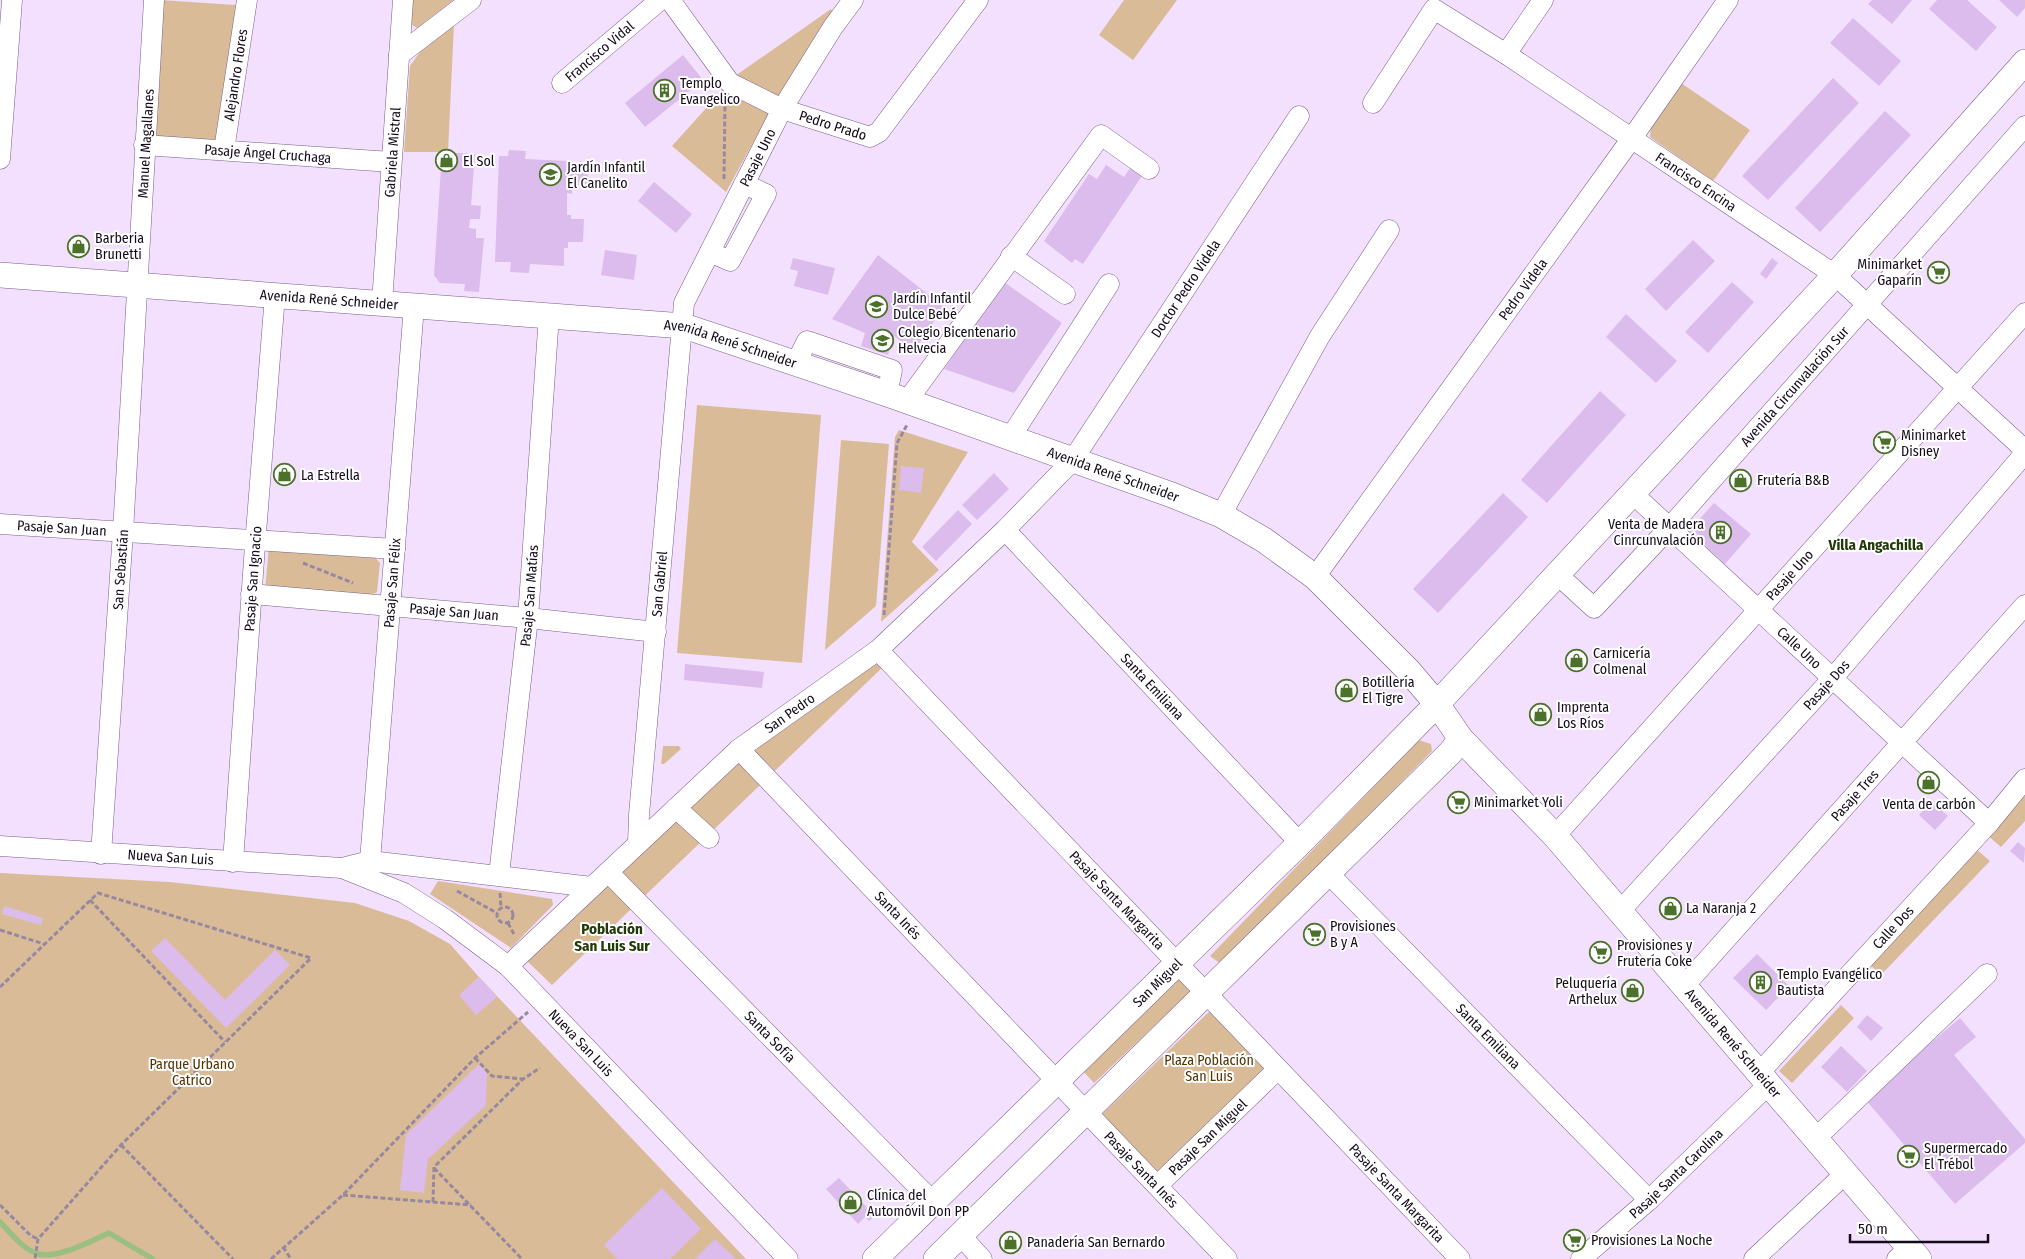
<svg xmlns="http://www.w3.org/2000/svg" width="2025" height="1259" font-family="'Fira Sans Condensed',sans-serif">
	<rect width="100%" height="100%" fill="#f3e0fe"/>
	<g fill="#d9bc97">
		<path d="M160,0l76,5 -18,136 -67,-4z"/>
		<path d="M410,0h43l-36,28 -9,-6z"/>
		<path d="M1124,0h53l-44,60 -34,-25z"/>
		<path d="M831,9l2,4 -66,104 -41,75 -54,-46 63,-70z"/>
		<path d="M454,24l-6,128h-44l6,-86 10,-14z"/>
		<path d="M1681,83l69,47 -37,51 -63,-44 1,-10z"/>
		<path d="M697,405l124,10 -19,248 -125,-10z"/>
		<path d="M899,430l69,22 -56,90 27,28 -58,52 14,-185z"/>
		<path d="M841,440l48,4 -13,162 -51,44z"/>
		<path d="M269,547l103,7 8,9 -3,29 -9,5 -103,-8z"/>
		<path d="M879,660l6,5 -333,320 -25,-24 238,-224z"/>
		<path d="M1419,740l12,4 1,7 -211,213 -11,-8z"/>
		<path d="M663,746h16l2,3 -17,15h-3z"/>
		<path d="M2025,792v29l-24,26 -15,-13z"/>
		<path d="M1976,849l14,12 -109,114 -13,-12z"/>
		<path d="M0,873l170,9 185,21 54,18 41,23 29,33 267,282h-746z"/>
		<path d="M438,881l114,18 1,6 -42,43 -81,-54z"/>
		<path d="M1179,979l12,12 -97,92 -11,-12z"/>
		<path d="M1841,1005l13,13 -62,65 -13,-12z"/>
		<path d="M1212,1009l58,58 -115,108 -57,-57z"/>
	</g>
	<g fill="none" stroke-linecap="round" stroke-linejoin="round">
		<path stroke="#9bbe82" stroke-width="5.5" d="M0,1222c11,11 23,28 39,32 19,5 52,-13 70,-21l44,26"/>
	</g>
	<g fill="#dbbced">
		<path d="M1872,0h40l-20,24 -24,-20z"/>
		<path d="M1937,0h30l30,27 -21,24 -47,-42z"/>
		<path d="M1999,0h26v8l-8,9z"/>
		<path d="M1853,18l48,43 -22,25 -49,-43z"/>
		<path d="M683,55l20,25 -58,47 -20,-24z"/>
		<path d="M1833,78l26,25 -91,97 -26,-24z"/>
		<path d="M1885,111l26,24 -91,97 -25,-24z"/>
		<path d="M509,150l17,1 -1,8 42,2v5l21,1 -1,18h-15v9l-5,-1v22h4v4h13l-1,23h-15v6h-4v18l-34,-2 -1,9 -19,-1 1,-10h-16l4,-106h9z"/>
		<path d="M442,152l33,2 -4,51 10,1 -1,13h-10l-1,9 7,1v9h8l-5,54 -15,-1 1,-7 -25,-1 -6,-8z"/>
		<path d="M1106,165l18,12 6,-9 12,8 -59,88 -8,-5 -3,4 -28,-22 45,-67 8,5z"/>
		<path d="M654,182l38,32 -16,19 -38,-32z"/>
		<path d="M1693,240l22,21 -49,50 -21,-22z"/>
		<path d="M605,250l32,5 -3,25 -33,-5z"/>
		<path d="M878,255l66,52 -30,44 -20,-15 -6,19 -27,-9 4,-13 -33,-14z"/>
		<path d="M793,258l42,10 -7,27 -34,-9 4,-15 -8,-2z"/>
		<path d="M1772,258l6,5 -12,16 -6,-5z"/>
		<path d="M1004,282l58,41 -48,70 -70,-24z"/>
		<path d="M1732,282l22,20 -46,51 -23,-21z"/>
		<path d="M1626,314l51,47 -21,22 -50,-46z"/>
		<path d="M1600,391l26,24 -79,88 -26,-23z"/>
		<path d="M901,466l23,2 -3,25 -22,-3z"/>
		<path d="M994,473l15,16 -32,31 -15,-15z"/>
		<path d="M1503,493l25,24 -90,96 -25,-24z"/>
		<path d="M1714,503l37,31 -26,30 -36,-33z"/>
		<path d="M958,510l14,14 -36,37 -14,-14z"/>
		<path d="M685,664l79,8 -2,16 -78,-8z"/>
		<path d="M1931,801l17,15 -13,14 -16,-15z"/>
		<path d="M2018,842l7,6 -1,15 -14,-12z"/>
		<path d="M4,906l39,12 -2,7 -39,-11z"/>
		<path d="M165,938l60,62 50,-50 15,15 -64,63 -75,-77z"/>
		<path d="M1757,954l32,32 -23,24 -33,-32z"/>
		<path d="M479,977l18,20 -21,18 -17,-20z"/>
		<path d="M1867,1015l16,13 -12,13 -14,-14z"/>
		<path d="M1960,1018l16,19 -22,18 71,84v4l-70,61 -90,-105z"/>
		<path d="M1841,1046l26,25 -20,21 -26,-25z"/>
		<path d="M479,1064l8,9 -1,32 -58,54 -4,34 -24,-3 6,-55z"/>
		<path d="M839,1178l36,38 -6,5 -4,-4 -7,7 -32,-35z"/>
		<path d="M662,1188l39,41 -31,30h-53l-13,-14z"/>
		<path d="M715,1239l21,20h-41z"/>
	</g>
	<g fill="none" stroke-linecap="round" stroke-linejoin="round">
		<defs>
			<g id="minor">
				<path id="s1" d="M670,0l60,83 52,26 88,28 9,-5 99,-132"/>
				<path d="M1506,54l37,-54"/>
				<path d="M399,55l72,-55"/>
				<path id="s2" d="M562,83l98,-83"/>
				<path id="s3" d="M1373,103l61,-94 72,45 329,221 190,175"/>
				<path id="s4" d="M144,145l247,17"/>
				<path id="s5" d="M224,150l23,-150"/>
				<path d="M0,159l12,-159"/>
				<path d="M710,252l20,9 36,-67 -22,-10"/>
				<path d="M1011,256l54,38"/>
				<path id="s6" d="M382,303l21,-303"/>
				<path d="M796,363l11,-22 85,29 -5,24"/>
				<path d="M907,401l194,-266 48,34"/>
				<path d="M1010,438l99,-154"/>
				<path id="s7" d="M1632,493l357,330"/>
				<path d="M1221,515l99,-179 69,-106"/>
				<path id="s8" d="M0,524l395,25"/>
				<path id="s9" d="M1005,530l295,313"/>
				<path id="s10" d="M1558,575l36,33 76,-81 355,-401"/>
				<path id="s11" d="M1315,577l317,-439 96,-138"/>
				<path id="s12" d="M251,594l277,24 128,14"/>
				<path id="s13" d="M878,650l582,609"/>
				<path id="s14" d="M739,749l488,510"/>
				<path d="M676,808l33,30"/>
				<path id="s15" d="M1555,836l470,-523"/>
				<path id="s16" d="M638,843l1,-28 45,-512 98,-194 51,-82 20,-27"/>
				<path id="s17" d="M0,846l342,22 28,-7 222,26"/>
				<path id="s18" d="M101,854l22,-322 31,-532"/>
				<path id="s19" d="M370,861l44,-555"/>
				<path id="s20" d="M233,862l22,-317 20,-250"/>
				<path id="s21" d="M342,868l62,25 41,26 63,47 280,293"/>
				<path id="s22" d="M608,872l325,330"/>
				<path id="s23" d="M1328,873l321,327"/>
				<path id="s24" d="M499,875l29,-257 21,-303"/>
				<path id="s25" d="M1620,911l212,-232 193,-226"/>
				<path id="s26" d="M508,966l231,-217 139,-99 127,-120 67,-69 227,-345"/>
				<path id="s27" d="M1684,986l341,-381"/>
				<path id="s28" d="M1759,1073l230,-250 36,-44"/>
				<path d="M1815,1139l172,-165"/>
				<path id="s29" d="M1158,1185l120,-116"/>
				<path d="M960,1235l22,24"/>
				<path id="s30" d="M1581,1259l68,-59 119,-115"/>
				<path d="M1754,1259l91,-85"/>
				<path d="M1897,1259l12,-11"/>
			</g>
			<g id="major">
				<path id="s31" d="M0,275l684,51 203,68 285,101 49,20 43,25 51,37 93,93 29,34 24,35 94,97 364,423"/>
				<path id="s32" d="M875,1259l425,-416 137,-139 398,-429 190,-213"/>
				<path d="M936,1259l514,-506 11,-14"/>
			</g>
		</defs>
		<use href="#minor" stroke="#795d89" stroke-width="21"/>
		<use href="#major" stroke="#795d89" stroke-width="26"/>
		<g stroke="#9788a0" stroke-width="3" stroke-dasharray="5 2.5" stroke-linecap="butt">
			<path d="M724,179l1,-78"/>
			<path d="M303,563l50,20"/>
			<path d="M884,615l13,-172 10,-18"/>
			<path d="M457,891l40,22"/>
			<path d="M500,893l1,15"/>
			<path d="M90,900l135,142"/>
			<circle cx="505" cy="915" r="8"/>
			<path d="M508,923l7,13"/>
			<path d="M0,930l44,14"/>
			<path d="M0,987l98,-94 213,65 -190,187 -83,94 -3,20"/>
			<path d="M475,1058l17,18 30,3"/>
			<path d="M121,1145l112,114"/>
			<path d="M434,1168l88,91"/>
			<path d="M343,1195l128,10"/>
			<path d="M433,1202l1,-35 89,-88 17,-11"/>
			<path d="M0,1205l31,31 7,3"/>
			<path d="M283,1247l8,12"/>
			<path d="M271,1259l72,-64 132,-137 53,-46"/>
		</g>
		<use href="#minor" stroke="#fff" stroke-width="20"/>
		<use href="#major" stroke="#fff" stroke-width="25"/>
	</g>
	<defs>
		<symbol id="building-ring" viewBox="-11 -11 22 22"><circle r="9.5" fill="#fff" stroke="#4b712b" stroke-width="1.5"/><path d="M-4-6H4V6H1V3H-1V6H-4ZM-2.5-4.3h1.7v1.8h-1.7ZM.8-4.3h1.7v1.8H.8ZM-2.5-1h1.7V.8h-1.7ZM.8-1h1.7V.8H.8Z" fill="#4b712b"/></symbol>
		<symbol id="shop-ring" viewBox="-11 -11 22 22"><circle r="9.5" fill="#fff" stroke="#4b712b" stroke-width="1.5"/><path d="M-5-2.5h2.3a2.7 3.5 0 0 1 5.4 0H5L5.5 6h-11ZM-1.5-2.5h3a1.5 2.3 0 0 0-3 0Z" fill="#4b712b"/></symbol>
		<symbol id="school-ring" viewBox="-11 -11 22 22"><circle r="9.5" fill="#fff" stroke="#4b712b" stroke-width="1.5"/><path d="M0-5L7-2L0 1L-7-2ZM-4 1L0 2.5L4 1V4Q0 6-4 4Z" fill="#4b712b"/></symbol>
		<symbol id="supermarket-ring" viewBox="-11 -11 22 22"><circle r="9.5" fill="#fff" stroke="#4b712b" stroke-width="1.5"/><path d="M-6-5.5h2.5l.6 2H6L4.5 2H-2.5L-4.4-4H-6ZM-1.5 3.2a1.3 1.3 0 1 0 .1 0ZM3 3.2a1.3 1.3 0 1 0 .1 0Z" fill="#4b712b"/></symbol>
	</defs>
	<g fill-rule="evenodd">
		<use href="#building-ring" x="652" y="78" width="25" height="25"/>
		<use href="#shop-ring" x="434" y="148" width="25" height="25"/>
		<use href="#school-ring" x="538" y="162" width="25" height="25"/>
		<use href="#shop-ring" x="66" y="234" width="25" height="25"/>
		<use href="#supermarket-ring" x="1926" y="260" width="25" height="25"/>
		<use href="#school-ring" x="864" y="294" width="25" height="25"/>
		<use href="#school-ring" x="870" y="328" width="25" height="25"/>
		<use href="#supermarket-ring" x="1872" y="430" width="25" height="25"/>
		<use href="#shop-ring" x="272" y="462" width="25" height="25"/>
		<use href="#shop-ring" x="1728" y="468" width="25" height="25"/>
		<use href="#building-ring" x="1708" y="520" width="25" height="25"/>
		<use href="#shop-ring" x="1564" y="648" width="25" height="25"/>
		<use href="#shop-ring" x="1334" y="678" width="25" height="25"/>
		<use href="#shop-ring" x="1528" y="702" width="25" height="25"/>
		<use href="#shop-ring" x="1916" y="770" width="25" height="25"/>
		<use href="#supermarket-ring" x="1446" y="790" width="25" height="25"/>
		<use href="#shop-ring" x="1658" y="896" width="25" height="25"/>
		<use href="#supermarket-ring" x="1302" y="922" width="25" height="25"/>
		<use href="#supermarket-ring" x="1588" y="940" width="25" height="25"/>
		<use href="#building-ring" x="1748" y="970" width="25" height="25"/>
		<use href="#shop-ring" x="1620" y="978" width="25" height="25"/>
		<use href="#supermarket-ring" x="1896" y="1144" width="25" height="25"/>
		<use href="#shop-ring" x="838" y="1190" width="25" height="25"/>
		<use href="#supermarket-ring" x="1562" y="1228" width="25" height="25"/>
		<use href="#shop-ring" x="998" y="1230" width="25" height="25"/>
	</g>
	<g text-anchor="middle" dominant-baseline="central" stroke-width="4" stroke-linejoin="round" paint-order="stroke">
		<g font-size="14" fill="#140a1a" stroke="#fff">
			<text stroke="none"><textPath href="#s2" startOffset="49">Francisco Vidal</textPath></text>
			<text stroke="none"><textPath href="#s5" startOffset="76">Alejandro Flores</textPath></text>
			<text stroke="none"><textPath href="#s1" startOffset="214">Pedro Prado</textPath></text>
			<text stroke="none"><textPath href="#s18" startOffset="712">Manuel Magallanes</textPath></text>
			<text stroke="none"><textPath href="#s6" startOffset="151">Gabriela Mistral</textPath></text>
			<text stroke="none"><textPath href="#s4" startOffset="124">Pasaje Ángel Cruchaga</textPath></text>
			<text stroke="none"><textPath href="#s16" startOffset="705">Pasaje Uno</textPath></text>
			<text stroke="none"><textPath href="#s3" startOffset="426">Francisco Encina</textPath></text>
			<text stroke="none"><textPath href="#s26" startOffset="965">Doctor Pedro Videla</textPath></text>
			<text stroke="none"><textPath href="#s11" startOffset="355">Pedro Videla</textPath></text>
			<text stroke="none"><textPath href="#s31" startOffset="330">Avenida René Schneider</textPath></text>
			<text stroke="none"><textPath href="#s31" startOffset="735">Avenida René Schneider</textPath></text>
			<text stroke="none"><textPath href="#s10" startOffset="348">Avenida Circunvalación Sur</textPath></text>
			<text stroke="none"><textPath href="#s31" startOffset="1140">Avenida René Schneider</textPath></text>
			<text stroke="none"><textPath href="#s8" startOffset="62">Pasaje San Juan</textPath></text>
			<text stroke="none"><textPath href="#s18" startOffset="285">San Sebastián</textPath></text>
			<text stroke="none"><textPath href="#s15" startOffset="351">Pasaje Uno</textPath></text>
			<text stroke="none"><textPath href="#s20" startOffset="284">Pasaje San Ignacio</textPath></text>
			<text stroke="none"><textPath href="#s19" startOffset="279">Pasaje San Félix</textPath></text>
			<text stroke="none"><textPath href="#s16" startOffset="260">San Gabriel</textPath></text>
			<text stroke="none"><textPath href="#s24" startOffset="281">Pasaje San Matías</textPath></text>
			<text stroke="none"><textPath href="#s12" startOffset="204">Pasaje San Juan</textPath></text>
			<text stroke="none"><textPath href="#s7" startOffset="228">Calle Uno</textPath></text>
			<text stroke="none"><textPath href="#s25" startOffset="306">Pasaje Dos</textPath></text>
			<text stroke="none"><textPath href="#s9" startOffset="215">Santa Emiliana</textPath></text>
			<text stroke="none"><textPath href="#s26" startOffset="379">San Pedro</textPath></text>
			<text stroke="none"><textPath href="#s27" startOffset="256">Pasaje Tres</textPath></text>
			<text stroke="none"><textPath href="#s17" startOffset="171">Nueva San Luis</textPath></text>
			<text stroke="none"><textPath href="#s13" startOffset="346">Pasaje Santa Margarita</textPath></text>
			<text stroke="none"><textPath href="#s14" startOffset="230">Santa Inés</textPath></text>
			<text stroke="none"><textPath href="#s28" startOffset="198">Calle Dos</textPath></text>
			<text stroke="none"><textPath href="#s32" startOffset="395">San Miguel</textPath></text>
			<text stroke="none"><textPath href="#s23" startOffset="229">Santa Emiliana</textPath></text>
			<text stroke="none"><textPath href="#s22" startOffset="231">Santa Sofía</textPath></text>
			<text stroke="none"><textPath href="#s21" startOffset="300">Nueva San Luis</textPath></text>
			<text stroke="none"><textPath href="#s31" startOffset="1995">Avenida René Schneider</textPath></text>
			<text stroke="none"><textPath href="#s29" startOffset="69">Pasaje San Miguel</textPath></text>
			<text stroke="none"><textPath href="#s14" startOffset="582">Pasaje Santa Inés</textPath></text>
			<text stroke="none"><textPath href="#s30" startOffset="128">Pasaje Santa Carolina</textPath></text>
			<text stroke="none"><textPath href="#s13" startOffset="751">Pasaje Santa Margarita</textPath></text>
		</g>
		<g font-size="14" fill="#140a1a" stroke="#fff" text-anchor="start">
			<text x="680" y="83">Templo<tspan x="680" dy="16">Evangelico</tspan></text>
			<text x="463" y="161">El Sol</text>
			<text x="567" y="167">Jardín Infantil<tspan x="567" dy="16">El Canelito</tspan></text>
			<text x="95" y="238">Barberia<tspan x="95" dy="16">Brunetti</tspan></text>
			<text x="1922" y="264" text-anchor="end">Minimarket<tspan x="1922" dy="16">Gaparín</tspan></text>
			<text x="893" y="298">Jardín Infantil<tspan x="893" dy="16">Dulce Bebé</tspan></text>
			<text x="898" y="332">Colegio Bicentenario<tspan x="898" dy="16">Helvecia</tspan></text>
			<text x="1901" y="435">Minimarket<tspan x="1901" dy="16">Disney</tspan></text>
			<text x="301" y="475">La Estrella</text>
			<text x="1757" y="480">Frutería B&amp;B</text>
			<text x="1704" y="524" text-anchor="end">Venta de Madera<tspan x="1704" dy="16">Cinrcunvalación</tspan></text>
			<text x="1593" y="653">Carnicería<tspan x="1593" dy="16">Colmenal</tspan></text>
			<text x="1362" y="682">Botillería<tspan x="1362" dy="16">El Tigre</tspan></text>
			<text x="1557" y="707">Imprenta<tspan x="1557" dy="16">Los Ríos</tspan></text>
			<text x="1474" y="802">Minimarket Yoli</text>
			<text x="1929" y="804" text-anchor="middle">Venta de carbón</text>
			<text x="1686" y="908">La Naranja 2</text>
			<text x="1330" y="926">Provisiones<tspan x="1330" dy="16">B y A</tspan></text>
			<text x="1617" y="945">Provisiones y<tspan x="1617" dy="16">Frutería Coke</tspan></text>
			<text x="1777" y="974">Templo Evangélico<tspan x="1777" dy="16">Bautista</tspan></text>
			<text x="1617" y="983" text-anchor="end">Peluquería<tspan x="1617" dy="16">Arthelux</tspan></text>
			<text x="1924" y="1148">Supermercado<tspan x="1924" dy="16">El Trébol</tspan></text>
			<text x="867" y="1195">Clínica del<tspan x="867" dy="16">Automóvil Don PP</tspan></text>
			<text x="1591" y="1240">Provisiones La Noche</text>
			<text x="1027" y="1242">Panadería San Bernardo</text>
		</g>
		<g font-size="14" fill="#513302" stroke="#fff">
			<text x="1209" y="1060">Plaza Población<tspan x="1209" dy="16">San Luis</tspan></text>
			<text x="192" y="1064">Parque Urbano<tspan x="192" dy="16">Catrico</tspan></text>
		</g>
		<g font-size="15" font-weight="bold" fill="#213a08" stroke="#fff">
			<text x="1876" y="545">Villa Angachilla</text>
			<text x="612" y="929">Población<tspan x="612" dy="17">San Luis Sur</tspan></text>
		</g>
	</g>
	<path d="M1850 1234v8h138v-8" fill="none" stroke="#140a1a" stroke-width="2.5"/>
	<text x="1858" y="1234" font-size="15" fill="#140a1a" stroke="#ffffff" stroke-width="4" paint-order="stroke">50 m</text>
</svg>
